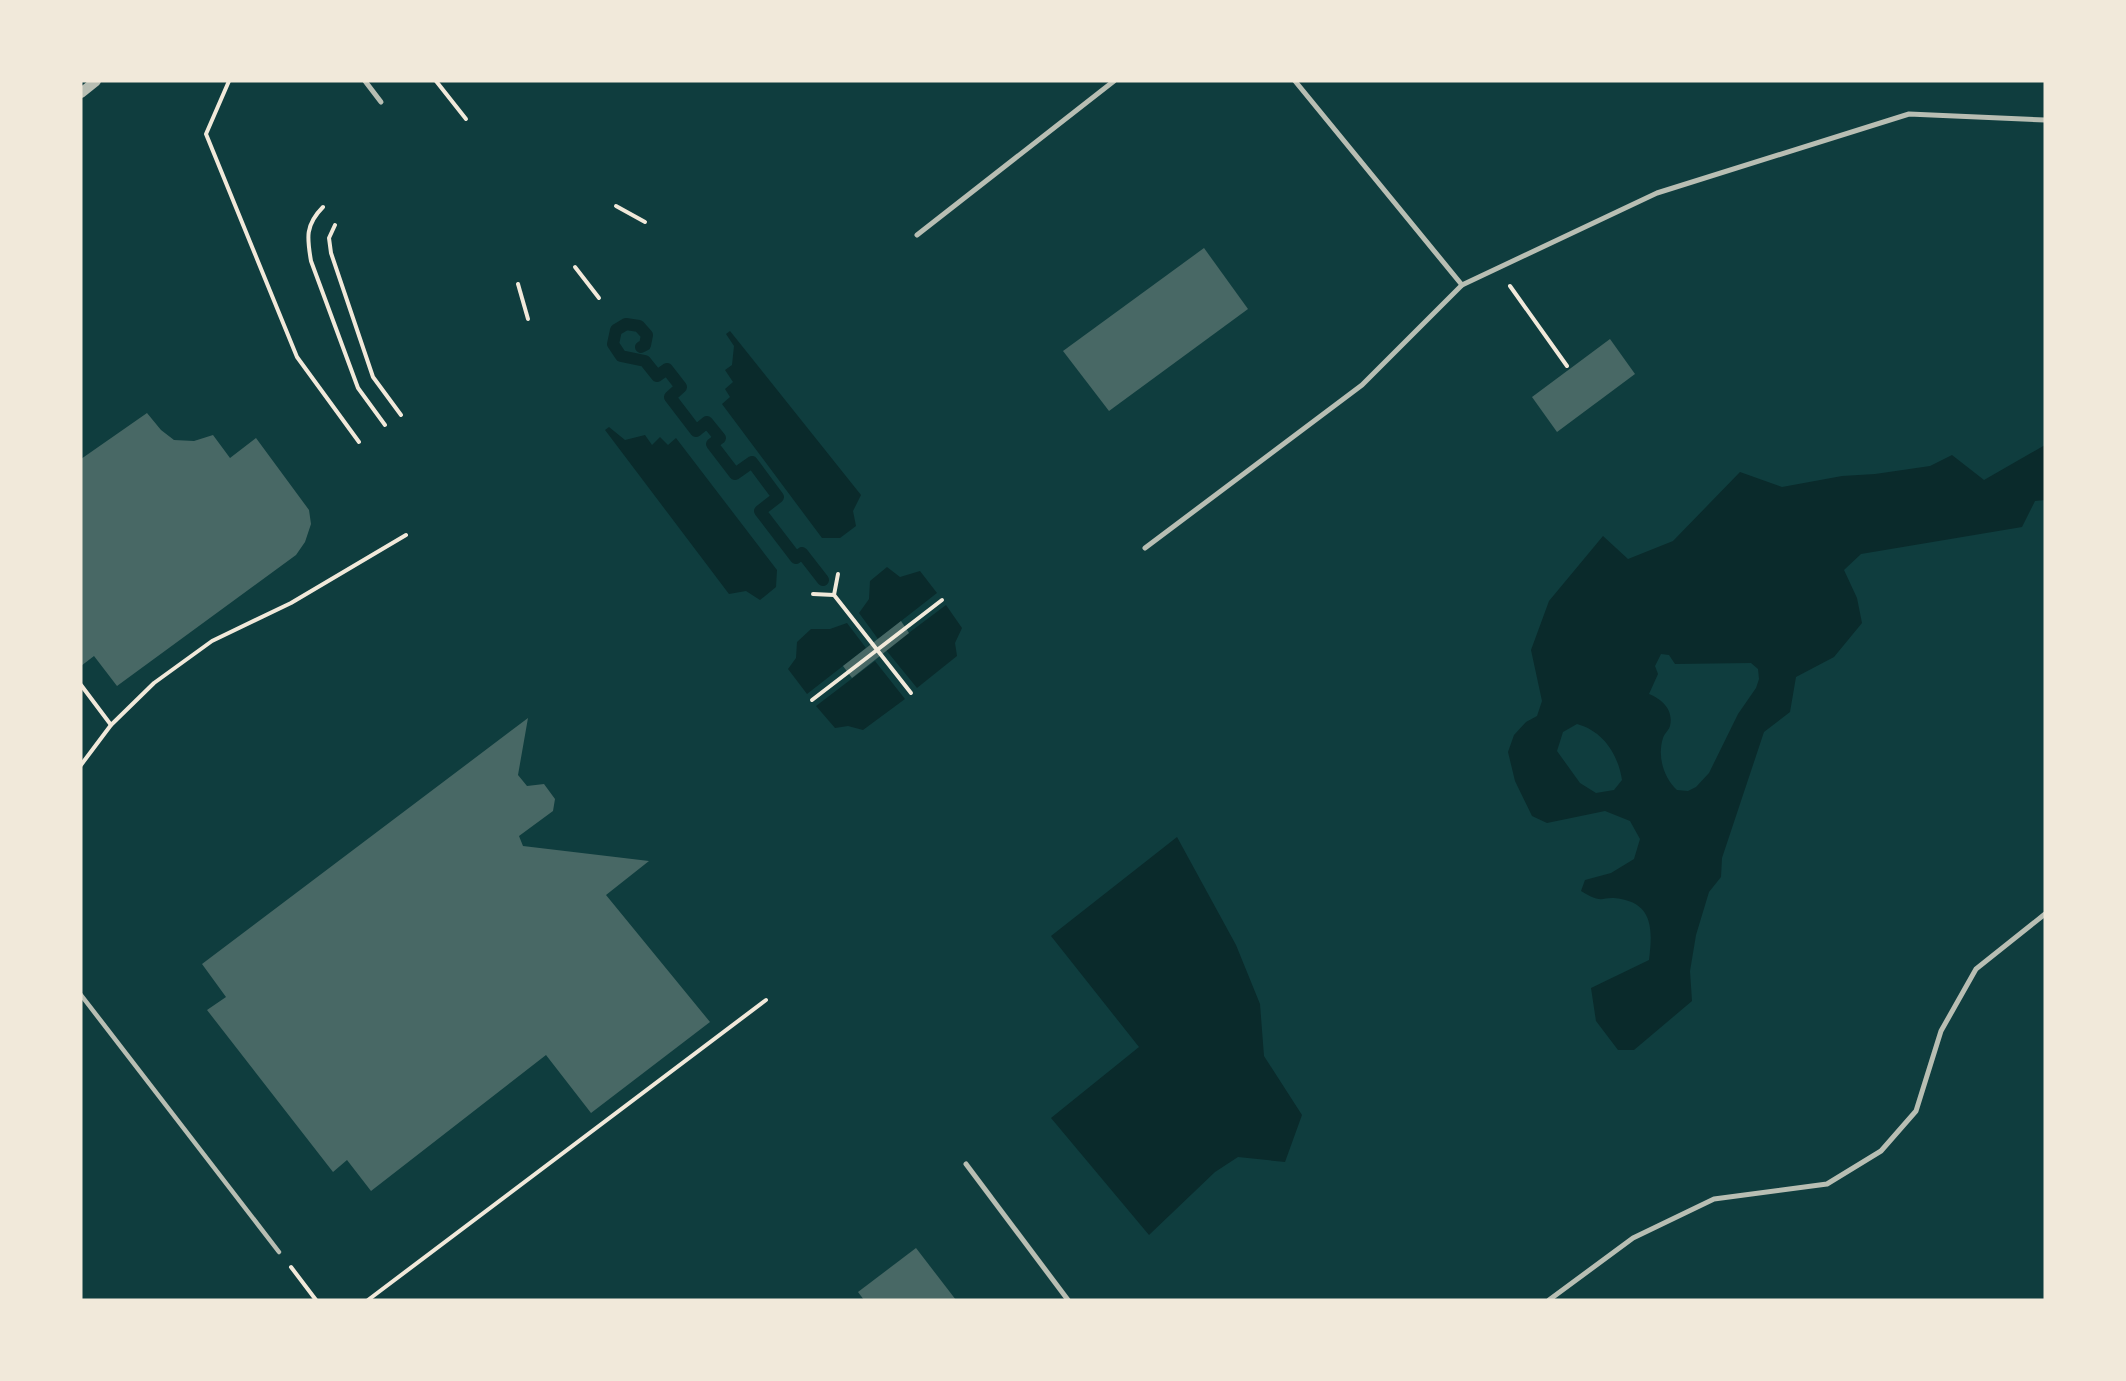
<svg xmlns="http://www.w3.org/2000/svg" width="2126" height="1381" font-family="'Fira Sans',sans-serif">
	<rect width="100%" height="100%" fill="#0f3d3e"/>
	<g fill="#0a2a2b" fill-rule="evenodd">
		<path d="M730,331l131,164 -8,16 3,15 -16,12h-18l-100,-134 8,-7 -5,-8 8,-7 -8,-12 7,-5 2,-19 -8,-12z"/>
		<path d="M609,427l16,13 20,-5 7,10 8,-8 8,8 8,-7 101,132 -1,17 -16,13 -14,-9 -17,3 -124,-164z"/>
		<path d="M2045,445v55l-10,1 -13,26 -161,27 -17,16 13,28 5,25 -28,34 -38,20 -6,35 -26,20 -42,126 -1,19 -12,15 -13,43 -6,36 2,30 -58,49h-16l-22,-29 -5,-33 58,-28c3,-26 6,-55 -28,-61 -21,-4 -16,7 -40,-8l4,-11 26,-7 23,-14 6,-20 -10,-18 -25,-10 -58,12 -15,-7 -17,-35 -7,-29 6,-17 12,-13 11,-6 5,-15 -11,-51 18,-49 54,-65 25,23 45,-18 67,-69 42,15 60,-11 33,-2 55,-8 22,-11 32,25zM1661,654l8,1 6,9 76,-1 7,6 1,10 -3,9 -18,26 -29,59 -13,14 -8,4 -11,-1c-13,-12 -20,-33 -14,-52 1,-4 6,-8 7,-12 4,-17 -9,-27 -21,-32l9,-20 -3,-8zM1577,724c26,7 41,30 45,56l-8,10 -18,3 -16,-10 -23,-32 6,-19z"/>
		<path d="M887,567l13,10 20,-6 17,22 -59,46 -19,-26 10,-14 1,-18z"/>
		<path d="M946,605l16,23 -7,15 2,13 -40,32 -31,-38z"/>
		<path d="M847,623l19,25 -59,46 -19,-25 8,-11 1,-16 14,-13h19z"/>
		<path d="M875,661l30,38 -42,31 -15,-4 -13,2 -19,-22z"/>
		<path d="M1177,837l59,108 24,59 4,52 38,59 -17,47 -47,-5 -23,15 -66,63 -98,-117 88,-71 -88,-111z"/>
	</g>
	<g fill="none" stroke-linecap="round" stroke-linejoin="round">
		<path stroke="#0a2a2b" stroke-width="12" d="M641,347l4,-2 2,-10 -8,-9 -13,-2 -10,6 -3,14 8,12 24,5 12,15 10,-7 14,18 -11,10 26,34 11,-9 13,16 -8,6 23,30 17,-12 26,35 -18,14 36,47 6,-5 21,27"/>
	</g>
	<g fill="#486865">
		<path d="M1204,248l44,61 -139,102 -46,-60z"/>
		<path d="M1610,339l25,35 -78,58 -25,-35z"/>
		<path d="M147,413l14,17 13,10 20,1 19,-6 17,23 26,-20 53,72 2,14 -6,18 -9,13 -179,131 -23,-30 -13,10v-207z"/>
		<path d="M901,621l8,12 -57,45 -9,-12z"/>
		<path d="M528,718l-10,57 9,11 17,-2 11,15 -2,12 -34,25 4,10 126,15 -43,34 104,127 -119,91 -45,-58 -175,136 -24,-31 -14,12 -126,-162 19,-13 -24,-33z"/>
		<path d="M916,1248l40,52h-92l-6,-8z"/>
	</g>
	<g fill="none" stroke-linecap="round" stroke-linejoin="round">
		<g stroke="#f1e9da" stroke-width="4">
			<path d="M229,81l-23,53 91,223 62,85"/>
			<path d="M436,81l30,38"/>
			<path d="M616,206l29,16"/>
			<path d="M323,207c-18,18 -16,31 -12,54l47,127 27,37"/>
			<path d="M335,225l-6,13 2,15 42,124 28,38"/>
			<path d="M575,267l24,31"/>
			<path d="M518,284l10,35"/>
			<path d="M1510,286l57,80"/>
			<path d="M813,594l21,1 4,-21"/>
			<path d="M834,595l77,98"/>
			<path d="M81,685l30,40"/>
			<path d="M812,700l130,-100"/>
			<path d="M81,765l30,-40 43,-42 58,-42 79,-38 115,-68"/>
			<path d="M291,1267l25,33"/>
			<path d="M368,1300l398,-300"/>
		</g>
		<path stroke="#b8beb3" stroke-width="4.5" d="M81,995l198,257"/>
		<g stroke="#b8beb3" stroke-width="5">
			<path d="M365,81l16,21"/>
			<path d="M1295,81l167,204"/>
			<path d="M917,235l197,-154"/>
			<path d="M1145,548l217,-163 100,-100 195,-92 252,-79 136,6"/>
			<path d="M966,1164l102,136"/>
			<path d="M1549,1300l84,-62 81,-39 113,-15 54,-33 35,-40 25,-80 35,-62 69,-55"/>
		</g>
		<path stroke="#b8beb3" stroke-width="10" d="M81,93l15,-12"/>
	</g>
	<rect width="2126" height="1381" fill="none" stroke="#f1e9da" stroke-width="165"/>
</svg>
